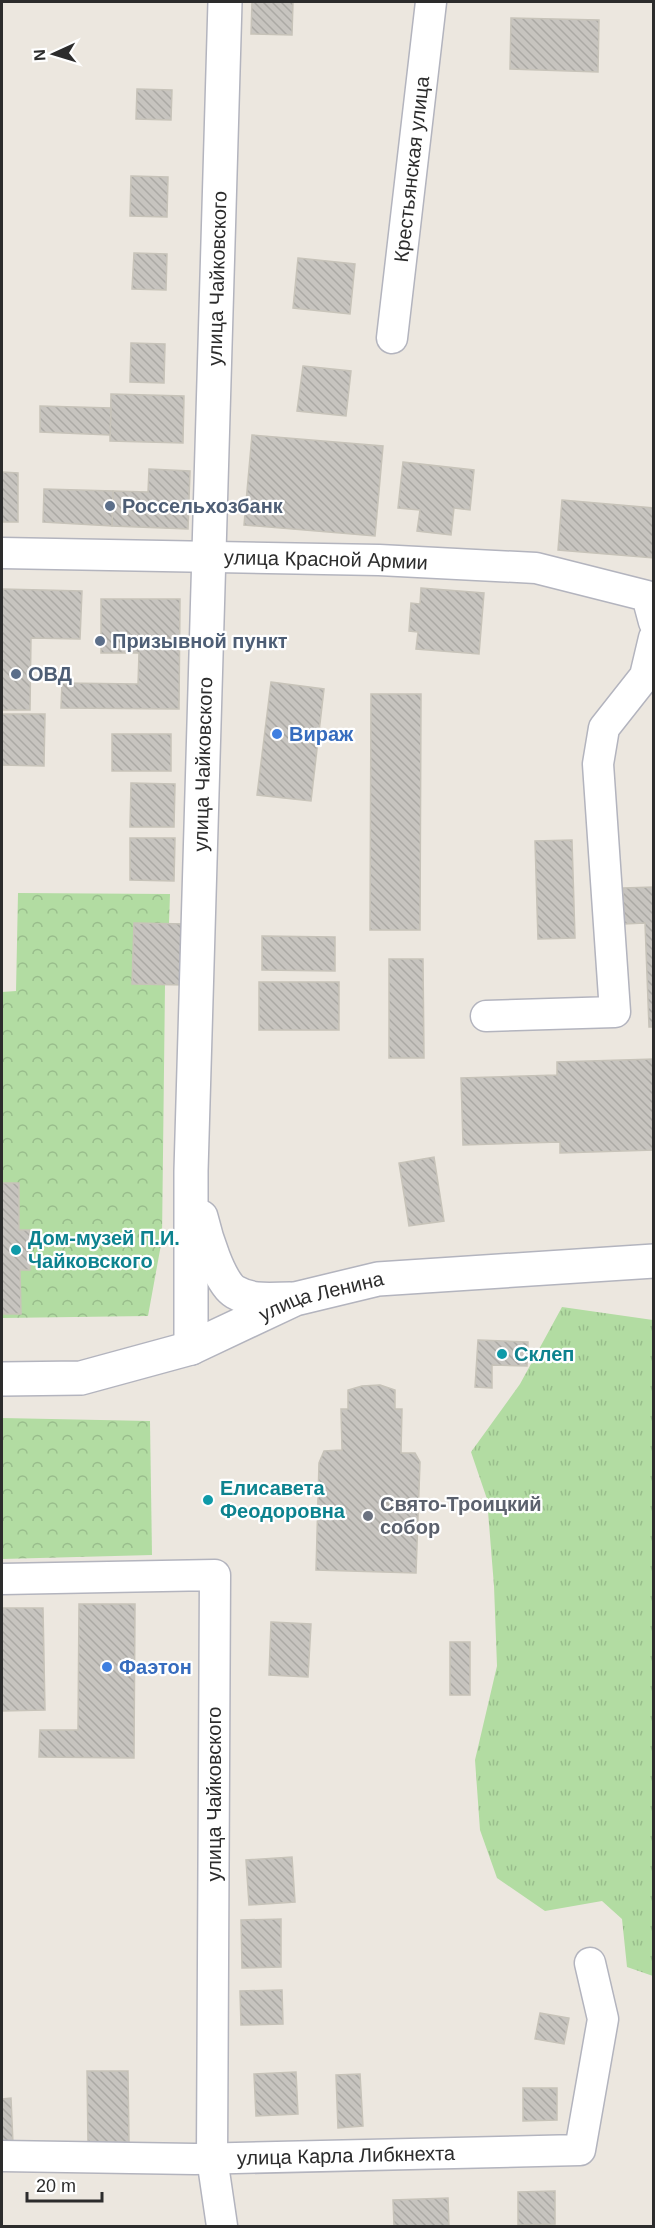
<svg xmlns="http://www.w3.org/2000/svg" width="655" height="2228" font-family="Arial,sans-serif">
	<defs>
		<pattern id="grass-tufts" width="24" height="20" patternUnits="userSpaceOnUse" patternTransform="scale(1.5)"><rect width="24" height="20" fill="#b2dca2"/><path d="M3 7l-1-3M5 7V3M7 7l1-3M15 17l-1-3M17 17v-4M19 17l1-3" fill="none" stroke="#99bd8c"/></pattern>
		<pattern id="forest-crowns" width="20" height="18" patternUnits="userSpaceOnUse" patternTransform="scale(1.5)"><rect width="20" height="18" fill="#b2dca2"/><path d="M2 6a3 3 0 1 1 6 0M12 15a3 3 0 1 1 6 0" fill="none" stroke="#99bd8c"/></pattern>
		<pattern id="building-back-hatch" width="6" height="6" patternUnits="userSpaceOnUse" patternTransform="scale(1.5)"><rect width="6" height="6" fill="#c7c4bf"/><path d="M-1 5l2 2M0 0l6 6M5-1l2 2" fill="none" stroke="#aba9a4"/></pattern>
	</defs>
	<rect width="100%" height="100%" fill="#ece7df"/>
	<path fill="url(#grass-tufts)" d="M562,1307l91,13v656l-26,-9 -5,-48 -20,-18 -57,10 -48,-33 -17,-48 -5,-70 22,-94 -3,-80 -7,-87 -16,-47 49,-68z"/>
	<g fill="url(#forest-crowns)">
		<path d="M18,893l152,1 -1,29 17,1 -1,61h-20l-3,254 -14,77 -146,2v-326l14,-1z"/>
		<path d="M2,1418l148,3 2,134 -150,4z"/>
	</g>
	<g fill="url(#building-back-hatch)" stroke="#c7c3b9" stroke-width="1.5">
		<path d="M252,2h41l-1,33 -41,-1z"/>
		<path d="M511,18l88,2 -1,52 -88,-3z"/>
		<path d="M137,89l35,1 -1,30 -35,-1z"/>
		<path d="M131,176l37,1 -1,40 -37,-1z"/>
		<path d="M134,253l33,1 -1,36 -34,-1z"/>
		<path d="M298,258l57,6 -5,50 -57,-6z"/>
		<path d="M131,343l34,1 -1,39 -34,-1z"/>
		<path d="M303,366l48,5 -5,45 -49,-5z"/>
		<path d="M111,394l73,2 -1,47 -73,-2z"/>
		<path d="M40,406l71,2 -1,27 -70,-3z"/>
		<path d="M252,435l131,11 -8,90 -131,-11z"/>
		<path d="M403,462l71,8 -4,40 -16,-2 -3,27 -34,-4 3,-21 -22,-2z"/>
		<path d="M149,469l41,2 -2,58 -76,-3 1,-35 35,1z"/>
		<path d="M2,472l16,1v49h-16z"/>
		<path d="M44,489l69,2 -1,35 -69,-4z"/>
		<path d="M562,500l92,8v50l-96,-8z"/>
		<path d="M421,588l63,5 -5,61 -63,-5 2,-17 -9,-1 2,-28 9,1z"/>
		<path d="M2,589l80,2 -2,48 -49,-1 -1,72h-28z"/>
		<path d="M101,599h79l-1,110 -118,-1 1,-25 76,1 1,-31h-38z"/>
		<path d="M271,682l53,7 -13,112 -54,-6z"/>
		<path d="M371,694h50l-1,236h-50z"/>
		<path d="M2,714h43l-1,52 -42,-1z"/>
		<rect x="112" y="734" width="59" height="37"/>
		<path d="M131,783l44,1 -1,43h-44z"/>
		<path d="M130,838h45l-1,43 -44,-1z"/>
		<path d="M572,840l3,98 -37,1 -3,-98z"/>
		<path d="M654,887v140h-5l-4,-104 -21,1 -1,-36z"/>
		<path d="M134,923l52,1 -1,61 -53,-1z"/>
		<path d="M262,936l73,1v34l-73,-1z"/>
		<path d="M389,959h34l1,99h-35z"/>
		<rect x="259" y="982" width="80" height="48"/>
		<path d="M654,1059v91l-94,3v-11l-97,3 -2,-67 96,-3v-13z"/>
		<path d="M434,1157l10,64 -35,5 -10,-63z"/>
		<path d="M2,1183h17v47h11v40h-10l1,44h-19z"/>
		<path d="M478,1340l50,2 -1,24 -35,-1v23l-17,-1z"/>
		<path d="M380,1385l15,5v19h7l-1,44h14l5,9 -4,111 -100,-3 3,-107 5,-12 18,-1 -1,-41h7v-19l14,-4z"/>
		<path d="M79,1604h56l-1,154 -95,-1 1,-27h38z"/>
		<path d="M2,1608h41l2,102 -43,1z"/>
		<path d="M271,1622l40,2 -3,53 -39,-2z"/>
		<rect x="450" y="1642" width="20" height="53"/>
		<path d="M292,1857l3,45 -46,3 -3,-45z"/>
		<path d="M281,1919v48l-39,1 -1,-48z"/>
		<path d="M282,1990l1,34 -42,1 -1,-34z"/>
		<path d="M540,2013l29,5 -5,26 -29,-5z"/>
		<path d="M87,2071h41l1,71 -41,1z"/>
		<path d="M296,2072l2,42 -42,2 -2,-42z"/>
		<path d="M360,2074l3,52 -25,2 -2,-53z"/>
		<path d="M523,2088h34v32l-34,1z"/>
		<path d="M11,2098l2,46h-11v-45z"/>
		<path d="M555,2191v33l-37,1v-33z"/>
		<path d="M448,2198l1,28h-55l-1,-26z"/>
	</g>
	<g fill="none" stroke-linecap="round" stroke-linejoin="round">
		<defs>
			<g id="street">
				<path id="s1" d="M392,338l39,-336"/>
				<path id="s2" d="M2,553l377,7 157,8 111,28 7,26"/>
				<path d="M486,1016l129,-4 -17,-248 6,-36 41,-52 9,-38"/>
				<path d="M2,1579l213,-4 -3,583 10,68"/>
				<path id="s3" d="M2,2156l193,3 385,-9 23,-131 -13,-56"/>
			</g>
			<g id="secondary">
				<path d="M201,1217c4,17 18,66 34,75 17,10 36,7 55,7"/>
				<path id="s4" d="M191,1348v-177l34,-1169"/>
				<path id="s5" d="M2,1379l79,-1 110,-30 104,-49 83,-20 276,-18"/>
			</g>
		</defs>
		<use href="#street" stroke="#b3b4be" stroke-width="33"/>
		<use href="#secondary" stroke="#b3b4be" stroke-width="36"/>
		<use href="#street" stroke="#fff" stroke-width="30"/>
		<use href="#secondary" stroke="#fff" stroke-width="33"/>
	</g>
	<g fill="#5c6f8a" stroke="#fff" stroke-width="2">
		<circle cx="110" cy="506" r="6"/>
		<circle cx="100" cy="641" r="6"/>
		<circle cx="16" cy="674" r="6"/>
	</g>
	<g fill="#3f7fe0" stroke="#fff" stroke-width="2">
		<circle cx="277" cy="734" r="6"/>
		<circle cx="107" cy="1667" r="6"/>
	</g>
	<g fill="#0f9aa8" stroke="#fff" stroke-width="2">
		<circle cx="16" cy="1250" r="6"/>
		<circle cx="502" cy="1354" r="6"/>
		<circle cx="208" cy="1500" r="6"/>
	</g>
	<circle fill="#6b7280" stroke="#fff" stroke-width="2" cx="368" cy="1516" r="6"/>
	<g text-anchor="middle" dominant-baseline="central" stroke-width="4.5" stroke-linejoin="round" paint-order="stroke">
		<g font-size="20" fill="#2c2c2c" stroke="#fff">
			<text stroke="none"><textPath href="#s1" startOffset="170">Крестьянская улица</textPath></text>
			<text stroke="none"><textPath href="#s4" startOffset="1070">улица Чайковского</textPath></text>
			<text stroke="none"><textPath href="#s2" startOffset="324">улица Красной Армии</textPath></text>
			<text stroke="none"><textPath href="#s4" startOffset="584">улица Чайковского</textPath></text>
			<text stroke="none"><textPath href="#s5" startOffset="334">улица Ленина</textPath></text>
			<text transform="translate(214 1794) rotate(-90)">улица Чайковского</text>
			<text stroke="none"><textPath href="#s3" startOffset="344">улица Карла Либкнехта</textPath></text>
		</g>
		<g font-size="20" font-weight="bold" fill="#4e5e75" stroke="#fff" text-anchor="start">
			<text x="122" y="506">Россельхозбанк</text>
			<text x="112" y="641">Призывной пункт</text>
			<text x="28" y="674">ОВД</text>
		</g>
		<g font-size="20" font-weight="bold" fill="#366cbe" stroke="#fff" text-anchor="start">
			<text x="289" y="734">Вираж</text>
			<text x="119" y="1667">Фаэтон</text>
		</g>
		<g font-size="20" font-weight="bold" fill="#0d838f" stroke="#fff" text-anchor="start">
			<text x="28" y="1238">Дом-музей П.И.<tspan x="28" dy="23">Чайковского</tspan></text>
			<text x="514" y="1354">Склеп</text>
			<text x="220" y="1488">Елисавета<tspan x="220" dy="23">Феодоровна</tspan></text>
		</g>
		<g font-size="20" font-weight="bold" fill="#5b616d" stroke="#fff" text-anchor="start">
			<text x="380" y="1504">Свято-Троицкий<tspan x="380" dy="23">собор</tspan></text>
		</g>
	</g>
	<rect width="655" height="2228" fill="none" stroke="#2c2c2c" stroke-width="6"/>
	<g transform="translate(54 54) rotate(266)" stroke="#ffffff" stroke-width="4.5" paint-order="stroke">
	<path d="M0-4.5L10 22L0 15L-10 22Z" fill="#2c2c2c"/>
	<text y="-9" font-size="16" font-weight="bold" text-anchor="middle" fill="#2c2c2c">N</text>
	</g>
	<path d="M27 2192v9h75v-9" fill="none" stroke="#2c2c2c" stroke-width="3"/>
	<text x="36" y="2192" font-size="18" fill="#2c2c2c" stroke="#ffffff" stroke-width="4.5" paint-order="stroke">20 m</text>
</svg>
